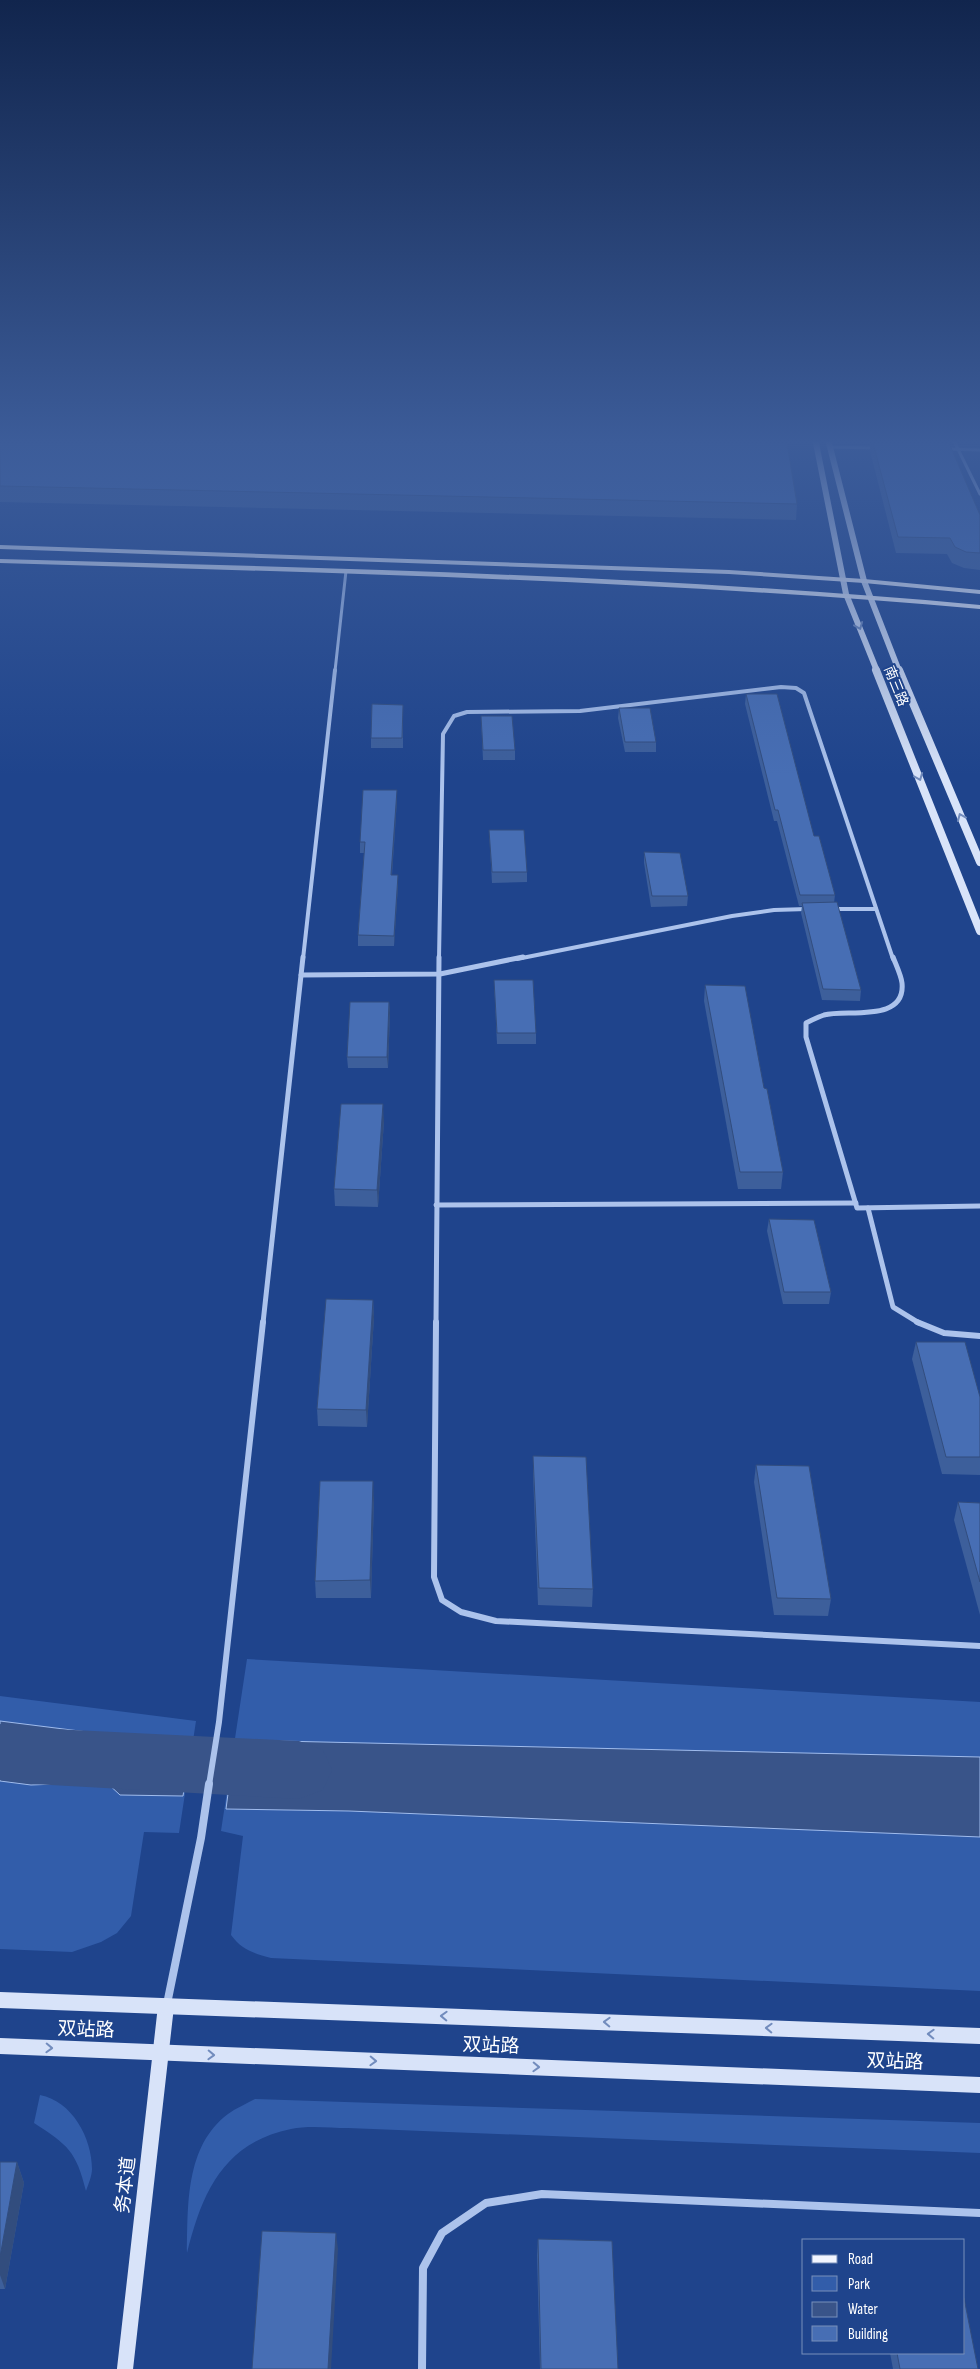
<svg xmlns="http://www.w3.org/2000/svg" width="980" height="2369" font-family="'Sofia Sans Condensed','Noto Sans SC',sans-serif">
	<rect width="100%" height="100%" fill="#1f448c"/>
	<g fill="#325daa">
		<path d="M247,1659l733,43v289l-709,-33c-18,-5 -29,-8 -40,-23l12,-99 -22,-5z"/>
		<path d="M0,1696l196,25 -17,112 -35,-1 -13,84 -14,17 -16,9 -29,10 -72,-3z"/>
		<path d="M40,2095c32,6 52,43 52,74 0,7 -4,16 -6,22 -10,-40 -18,-46 -52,-68z"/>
		<path d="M255,2099l725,24v30l-632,-25c-18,0 -39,-3 -57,1 -68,14 -89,64 -104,124 1,-47 -2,-107 41,-139 8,-6 18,-10 27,-15z"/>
	</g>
	<g fill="#395489" stroke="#a0bced">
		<path d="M0,1721l191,24 -8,51 -63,-1 -14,-13 -75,3 -31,-4z"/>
		<path d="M235,1740l745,17v80l-631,-26 -123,-2z"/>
	</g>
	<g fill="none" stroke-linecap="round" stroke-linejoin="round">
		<path fill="#395489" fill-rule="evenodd" d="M0,1724l33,4 266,13 24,9 9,20 -9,20 -24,9 -266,-15 -33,-4z"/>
		<g stroke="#acc3ec" stroke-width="3">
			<path d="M955,443l25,51"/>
			<path d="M830,447l45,1"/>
			<path d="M946,449l34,1"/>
			<path d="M335,671l11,-100"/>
		</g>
		<g stroke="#acc3ec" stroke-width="4">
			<path d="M833,909h43"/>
			<path d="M303,959l32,-289"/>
			<path d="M439,959l4,-225 11,-18 13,-4 113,-1 201,-24 15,1 8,5 89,266"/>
			<path d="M517,959l215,-43 42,-6 33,-1"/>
		</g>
		<g stroke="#acc3ec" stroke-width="5">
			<path d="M893,957c3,8 8,18 9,26 4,40 -55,26 -78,32 -6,2 -12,5 -18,8v14l51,171 123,-2"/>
			<path d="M301,975l139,-1 83,-17"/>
			<path d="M436,1205l420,-2"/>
			<path d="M868,1208l25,99 26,16"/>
			<path d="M263,1323l40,-366"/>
			<path d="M436,1323l3,-366"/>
		</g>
		<g stroke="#acc3ec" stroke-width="6">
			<path d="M436,1322l-2,255 8,23 19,12 35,9 484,25"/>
			<path d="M917,1322l27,11 36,3"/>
			<path d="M209,1785l10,-63 44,-400"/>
		</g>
		<g stroke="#acc3ec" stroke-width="8">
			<path d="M167,2004l34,-166 8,-54"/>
			<path d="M422,2369l1,-101 19,-35 44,-30 56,-9 438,19"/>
		</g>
		<g stroke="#d8e3f9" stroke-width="6">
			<path d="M816,443l30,151 31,77"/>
			<path d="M829,443l35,138 35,90"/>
		</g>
		<g stroke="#d8e3f9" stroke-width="8">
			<path d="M876,670l104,261"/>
			<path d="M899,670l81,192"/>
		</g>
		<g stroke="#d8e3f9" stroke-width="16">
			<path d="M0,2000l980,36"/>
			<path d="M0,2046l980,39"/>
			<path d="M125,2369l41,-363"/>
		</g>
		<g fill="#f1f5ff" fill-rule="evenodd">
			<path d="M0,545l729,25 135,9 116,11v4l-116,-11 -135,-9 -729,-25z"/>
			<path d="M0,559c327,9 654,16 980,46v4c-326,-29 -653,-36 -980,-46z"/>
		</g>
	</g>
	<g fill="#3d5f9b">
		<path d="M0,443l797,61 -1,16 -796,-18z"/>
		<path d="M865,443h84l31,72v55l-16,-2 -12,-5 -5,-9 -51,-1 -26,-102v-7h-5z"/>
		<path d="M746,694l68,142 21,59 -1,8 27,87 -1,11 -38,-1 -21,-87 1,-7h-3l-22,-85h-3l-29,-117z"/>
		<path d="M403,705v43h-32v-10z"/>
		<path d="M619,708l37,34v10h-31l-7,-34z"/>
		<path d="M481,716l34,34v10h-32z"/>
		<path d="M397,800l-5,75 6,10 -4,61h-36v-11l6,-82h-4v-11z"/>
		<path d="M489,830l38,42v10l-35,1z"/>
		<path d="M644,852l44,44 -1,10 -36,1 -7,-44z"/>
		<path d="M494,980l42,53v11h-39z"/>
		<path d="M705,985l78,187 -2,17h-43l-34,-188z"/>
		<path d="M389,1002l1,11 -2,55h-40l-1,-11z"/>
		<path d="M384,1121l-6,86 -43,-1 -1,-17z"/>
		<path d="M769,1219l62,73 -2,12h-46l-16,-73z"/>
		<path d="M373,1300l1,17 -7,110 -49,-1 -1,-17z"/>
		<path d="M916,1342l64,55v78l-38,-1 -30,-115z"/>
		<path d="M533,1456l60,133 -1,18 -54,-2 -5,-131z"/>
		<path d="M756,1465l75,134 -3,17 -54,-1 -20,-133z"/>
		<path d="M374,1499l-3,99h-55l-1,-17z"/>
		<path d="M958,1502l22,1v112l-26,-95z"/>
		<path d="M0,2162h17l7,21 -19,106h-5z"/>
		<path d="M538,2239l80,130h-78l-3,-114z"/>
		<path d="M890,2353h74l14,16h-85z"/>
	</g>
	<g fill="#324d7e">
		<path d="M397,790v10l-6,85v-10z"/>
		<path d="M398,875v10l-4,61v-10z"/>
		<path d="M389,1002l1,11 -2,55 -1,-11z"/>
		<path d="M383,1104l1,17 -6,86 -1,-17z"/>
		<path d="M373,1300l1,17 -7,110 -1,-17z"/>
		<path d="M373,1481l1,18 -3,99 -1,-18z"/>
		<path d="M17,2162l7,21 -19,106 -5,-14v-18z"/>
		<path d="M336,2233l2,16 -7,120h-3z"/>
	</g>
	<g fill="#476eb4" stroke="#324d7e">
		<path d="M0,443h787l10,61 -797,-18z"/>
		<path d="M873,443h76l31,72v38l-14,-1 -11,-5 -5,-9 -52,-1z"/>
		<path d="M746,694h31l37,142h5l16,59h-35l-22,-85h-3z"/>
		<path d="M372,704l31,1 -1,33h-31z"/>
		<path d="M619,708h31l6,34h-31z"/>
		<path d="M481,716h31l3,34h-32z"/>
		<path d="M363,790h34l-6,85h7l-4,61 -36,-1 7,-93h-5z"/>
		<path d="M489,830h35l3,42h-35z"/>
		<path d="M644,852l36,1 8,43h-36z"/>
		<path d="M837,902l24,88 -38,-1 -21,-86z"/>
		<path d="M494,980h39l3,53h-39z"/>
		<path d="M705,985l40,1 19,102 3,1 16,83h-43z"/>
		<path d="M350,1002h39l-2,55h-40z"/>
		<path d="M341,1104h42l-6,86 -43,-1z"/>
		<path d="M769,1219l45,1 17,72h-47z"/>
		<path d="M326,1299l47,1 -7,110 -49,-1z"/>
		<path d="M916,1342h49l15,55v60h-34z"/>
		<path d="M533,1456l53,1 7,132 -54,-1z"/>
		<path d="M756,1465l53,1 22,133 -54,-1z"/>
		<path d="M320,1481h53l-3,99 -55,1z"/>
		<path d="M958,1502l22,1v79z"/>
		<path d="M0,2162h17l-17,95z"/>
		<path d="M262,2231l74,2 -8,136h-76z"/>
		<path d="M538,2239l74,2 6,128h-77z"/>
		<path d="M964,2298l14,71h-78l-3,-16h67z"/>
	</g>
	<defs><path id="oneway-chevron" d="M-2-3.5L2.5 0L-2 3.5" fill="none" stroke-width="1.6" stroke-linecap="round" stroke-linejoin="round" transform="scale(1.25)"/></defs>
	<g stroke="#728cbd">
		<use href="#oneway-chevron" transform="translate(859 626) rotate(68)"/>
		<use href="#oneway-chevron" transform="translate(919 777) rotate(68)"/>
		<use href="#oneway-chevron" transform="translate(961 817) rotate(-113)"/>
		<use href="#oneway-chevron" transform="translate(444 2016) rotate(-178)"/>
		<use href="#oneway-chevron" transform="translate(607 2022) rotate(-178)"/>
		<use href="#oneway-chevron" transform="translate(769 2028) rotate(-178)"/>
		<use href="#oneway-chevron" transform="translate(931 2034) rotate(-178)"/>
		<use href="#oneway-chevron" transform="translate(49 2048) rotate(2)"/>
		<use href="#oneway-chevron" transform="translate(211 2055) rotate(2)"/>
		<use href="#oneway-chevron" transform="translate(373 2061) rotate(2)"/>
		<use href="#oneway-chevron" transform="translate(536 2067) rotate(2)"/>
	</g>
	<linearGradient id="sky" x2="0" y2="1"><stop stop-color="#11254d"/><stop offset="0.57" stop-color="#3c5c99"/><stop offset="1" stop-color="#3c5c99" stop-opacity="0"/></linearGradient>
	<rect width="980" height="775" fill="url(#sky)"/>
	<g text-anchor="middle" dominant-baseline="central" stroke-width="4" stroke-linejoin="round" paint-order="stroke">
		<g font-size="14" fill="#fff" stroke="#1f448c">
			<text transform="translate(896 686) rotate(68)">南三路</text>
		</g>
		<g font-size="19" fill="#fff" stroke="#1f448c">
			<text transform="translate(86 2030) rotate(2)">双站路</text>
			<text transform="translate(491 2046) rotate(2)">双站路</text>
			<text transform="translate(895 2062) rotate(2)">双站路</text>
			<text transform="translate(126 2185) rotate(-83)">务本道</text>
		</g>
	</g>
	<rect x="802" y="2239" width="162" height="115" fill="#1f448c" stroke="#798fba"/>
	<rect x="812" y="2255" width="25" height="8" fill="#f1f5ff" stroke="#798fba"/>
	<text x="848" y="2264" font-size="15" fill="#ffffff">Road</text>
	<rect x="812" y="2276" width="25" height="15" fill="#325daa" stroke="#798fba"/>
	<text x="848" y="2289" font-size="15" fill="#ffffff">Park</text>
	<rect x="812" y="2302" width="25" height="15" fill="#395489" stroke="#798fba"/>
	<text x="848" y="2314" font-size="15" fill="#ffffff">Water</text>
	<rect x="812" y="2326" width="25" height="15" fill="#476eb4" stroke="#798fba"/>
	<text x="848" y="2339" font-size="15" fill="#ffffff">Building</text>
</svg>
